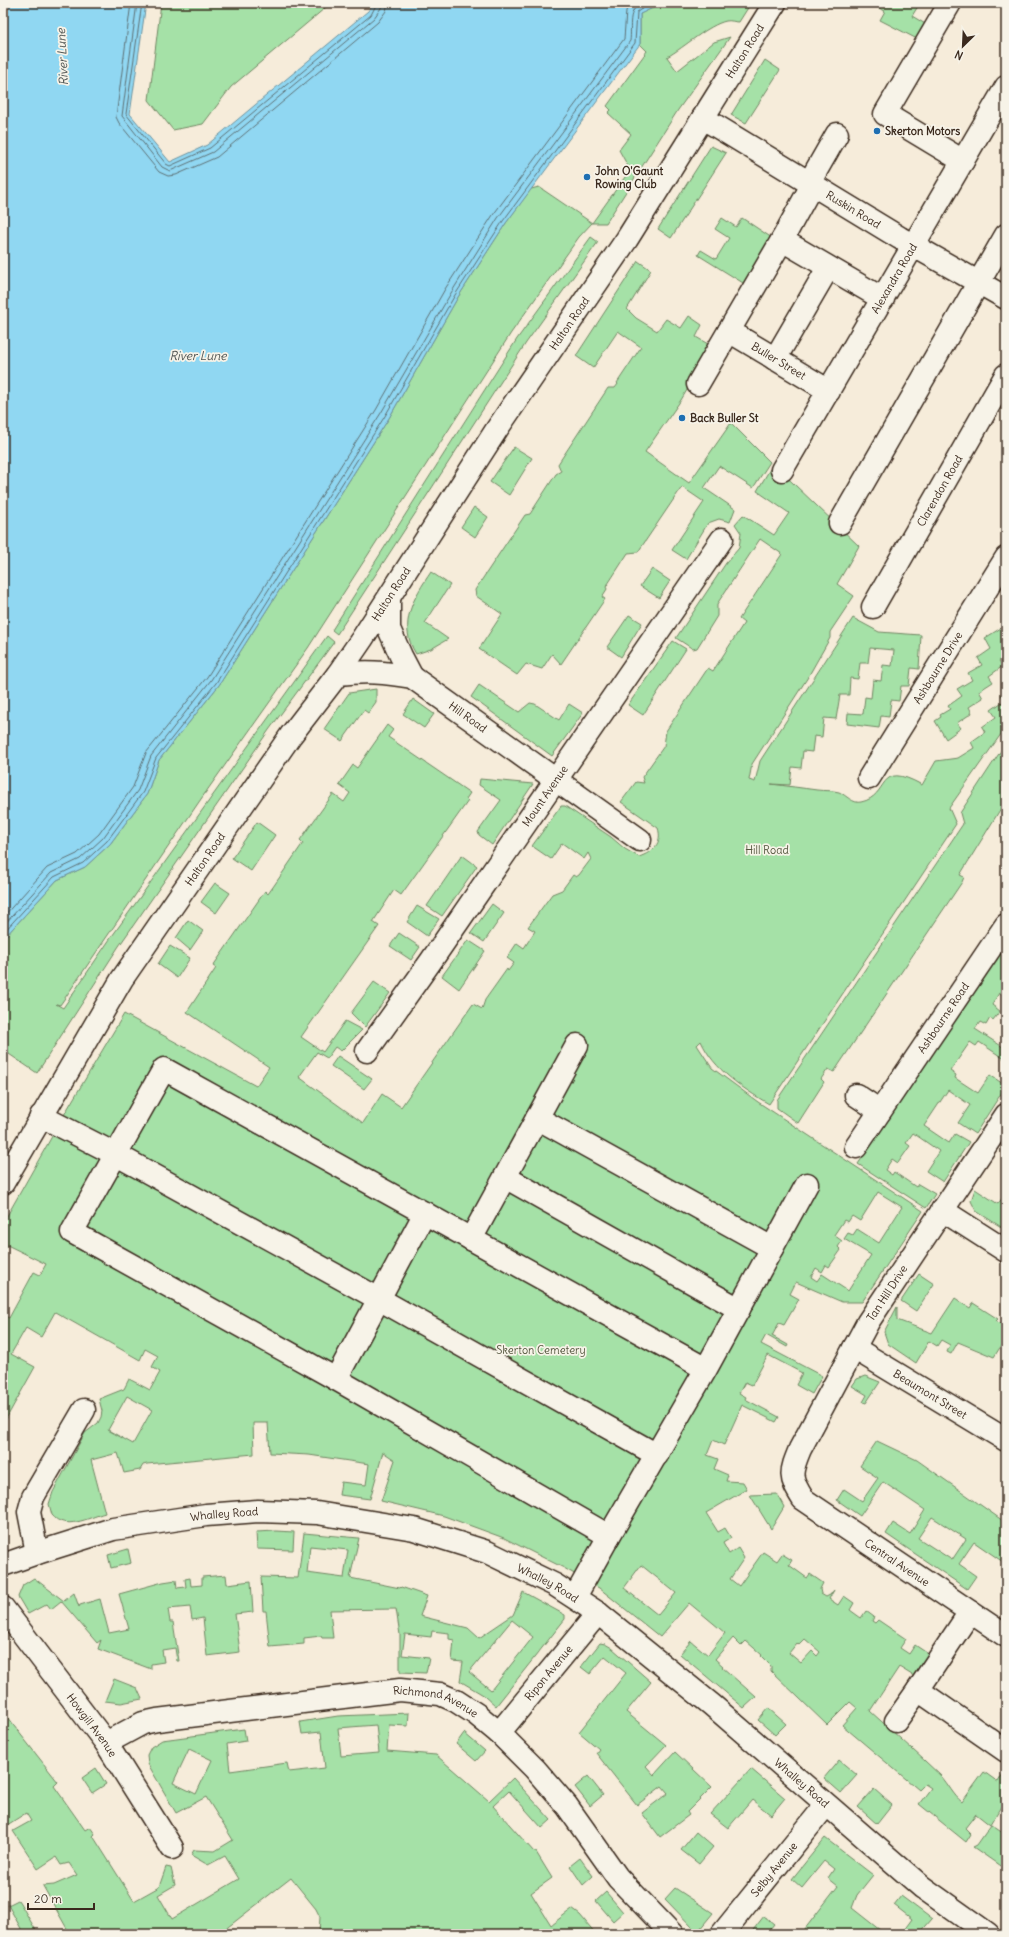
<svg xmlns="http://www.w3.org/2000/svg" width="1009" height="1937" font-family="Delius,sans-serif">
	<rect width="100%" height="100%" fill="#f6ecda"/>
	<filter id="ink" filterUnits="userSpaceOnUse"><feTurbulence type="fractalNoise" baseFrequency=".025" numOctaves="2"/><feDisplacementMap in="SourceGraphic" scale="8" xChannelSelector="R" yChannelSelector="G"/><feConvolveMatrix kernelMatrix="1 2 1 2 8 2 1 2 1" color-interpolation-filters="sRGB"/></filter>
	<g filter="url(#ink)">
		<g fill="#a5e1a7" stroke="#708662" fill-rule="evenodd">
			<path d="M161,3h170l-100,84 -28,37 -30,6 -24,-30z"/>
			<path d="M654,3h97l-12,19c-4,0 -9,-2 -13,-1 -18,4 -41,26 -59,36l10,14 37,-29 16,-5 -52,73 -72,113h-14l-13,14 -68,96 -203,315 -107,151 -134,196 -7,10 -4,-1 7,4 47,-69 217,-303 7,6 -65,88 -150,216 -82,127 -34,-23v-111l54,-59 28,-13 25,-23 37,-50 12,-34 60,-75 170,-267 69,-121 48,-74 25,-34 8,-2 53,36 38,-53 -11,-20 12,-16 -23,-21 3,-3 -4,-4 40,-55 -7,-7v-30l14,-7z"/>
			<path d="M869,3h51l-8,13 15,9 -4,17 -43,-22 5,-9z"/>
			<path d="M765,60l15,10 -34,53 -15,-8z"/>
			<path d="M711,146l15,7 -55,85 -13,-9z"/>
			<path d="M722,218l14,9 6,-9 33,22 -27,46 -50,-31 3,-5 15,9 13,-21 -14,-9z"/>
			<path d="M591,237l7,5 -72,101 -189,291 -5,-4 185,-291z"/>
			<path d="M638,261l13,9 -24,39 9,9 21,13 9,-12 15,9 8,-12 13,9 -6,12 17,10 -32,53 -36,52 44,31 42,-60 39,39 -17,26 -34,-22 -15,22 31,21 -5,13 -11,-3 -11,4 -22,36 -14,-9 32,-48 -22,-15 -44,65 -10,1 -22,34 1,2 -5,8 3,2 -44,65 -9,-10 -10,15 -16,-5 -9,11 -38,-26 23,-35 -26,-18 -1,-6 50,-75 5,-1 26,-40 5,-3 -3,-7 50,-76h7l3,-4 -1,-1 24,-36 -23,-16 -25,37 -17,-12z"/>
			<path d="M514,447l18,11 -23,37 -19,-13z"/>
			<path d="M773,464l86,82 -22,38 17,12 -24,36v6l-22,39 -56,87 -3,16 6,2 5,-21 93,-143 26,14 42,3 -2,34 -8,-1 -2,18h-8l-2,15 -8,-1 -2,17 -8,-1 -2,12 -32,-4 1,-11 15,1 2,-17 6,1 2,-18 8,1 2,-16 9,1 2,-16 -24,-2 -2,15h-8l-2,16 -8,-1 -1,17h-9l-4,24 -12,-1 -2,19 -8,-1 -2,16 -9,-1 -2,17 -9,-1 -2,18 -19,-1c16,2 31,4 46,6 7,1 15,0 22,2 7,3 14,12 22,10 30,-6 14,-43 61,-17l14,-24 22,-3 16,-10 -3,-6 14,-10 -3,-5 14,-10 -5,-7 14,-10 -4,-5 5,-3v35l-57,81 7,16 -187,280c-27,-16 -55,-34 -68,-63l-4,4 15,23 46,34 165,109 -61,91h-20l-46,-20 -6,12 9,5 -15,26 -5,-2 -7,13 16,9 -1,2 -21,-12 -5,9 61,32 -10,18 -16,-9 6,-12 -34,-18 -16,30 -7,-3 -6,11 7,4 -1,2 34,18 -3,5 -34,-17 -18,40 -11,-5 -6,15 11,4 -4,10 14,6 -2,6 17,1 4,7 -41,24 12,19 7,-4 6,10 -8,5 6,11 9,-6 6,10 -14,21 9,7 24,-34 14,9 5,-7 10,6 -3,5 18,13 3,-4 13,9 -3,6 1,5 5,3 4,-2 4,-5 -5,9 9,6 6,-9 10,7 -4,7 11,8 5,-7 8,6 -2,4 3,2 3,-3 28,19 -6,9 9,6 6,-9 18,12 -16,21 -18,-11 -29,44c23,21 48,43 71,65 8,9 12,19 21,26l22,-30 14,10 8,-13v29l-16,27 -14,-11 -11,14 6,6 -5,8 -47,-38 12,-16 -6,-4 -6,6 -77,-65 15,-17 -7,-6 -23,23 -56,-54v-5l-10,-10 1,-1 -16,-14 -5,5 -8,-8 -18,21 8,7 -1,1 34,30 -12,11 -64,-54 11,-13 17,14 17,-22 -36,-30 -29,34 -61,-49 -35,-20 -60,-30 -60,-22 -63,-15 14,-41 -12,-8 -13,47 -31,-4 2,-13 25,3 3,-21 -60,-9 -39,-2 -2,-30h-15l1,31 -107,10 -4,1 -3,5 -16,3 -6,-20 -27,7 14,53c-17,5 -40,18 -53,2l-3,-11 4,-12 32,-59 13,-10 3,-6 1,-6 -3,-12 25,-10 5,-10 21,11 10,-18 -8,-5 6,-11 -11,-6 -2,-1 -5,11 -85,-48 -14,25 -15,-9 -15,26 24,13 -29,52 -2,3 -1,-1v-106l6,3 25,-46 6,3 6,-11 -43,-21v-20l65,-115 56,-94 132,72 13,-19 -82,-55 29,-44 -3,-2 52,-75 3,3 5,-7 30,-44 -3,-3 33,-46 11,8 6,-9 -11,-8 14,-20 4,3 30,-43 6,5 -5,7 82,56 -4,6 2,2 -62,87 -5,7 -7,-5 -21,32 6,4 -78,111 22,15 22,-31 17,9 -21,21 -6,-4 -8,11 -10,-6 -18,25 64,46 19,-29 19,13 72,-103 9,5 3,-9 22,-31 1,2 6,-8 -7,-5 10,-15 7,5 11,-17 -7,-4 24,-33 10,-4 11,-15 3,2 3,-2 12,-16 -3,-6 -4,6 -22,-16 -11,16 -19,-13 29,-40h4l46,31 14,12 14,8c14,-5 24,-14 19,-29l-37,-26 15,-20 8,1 -2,-6 22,-31 2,-15 42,-63 5,3 2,-3 29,-45 -5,-4 43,-65 -22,-15 -43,65v12l-20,32 -4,1 -17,-11 50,-75 13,-15 2,-15 -6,-9 8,-9 31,20 15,-22 -32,-22zM878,1192l24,15 -23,36 -22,-14 -4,6 -5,-2 -4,6 27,16 -23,36 -26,-17 -5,7 -6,-4 5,-9 6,4 4,-7 3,2 12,-17 -3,-3 4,-6 -8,-6 10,-15 4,2 4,-6 8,5zM127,1396l25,14 -19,34 -25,-14zM641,1565l35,28 -18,22 -34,-27zM805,1639l15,13 -3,4 -5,-5 -11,12 -12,-10 8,-10 2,2z"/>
			<path d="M474,507l14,10 -13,20 -14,-10z"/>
			<path d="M652,569l18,12 -11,17 -19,-12z"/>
			<path d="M431,572l19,13 -25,38 23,16 -17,10 -15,5c-19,-30 -2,-57 15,-82z"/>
			<path d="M629,615l13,8 -21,34 -14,-10z"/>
			<path d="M1001,628l5,6v21l-7,6 4,5 -14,10 4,6 -14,9 4,7 -14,9 3,6 -15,10 4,5 -15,11 -11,-18 6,-4 -1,-2 10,-6 -2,-3 14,-10 -5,-7 15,-9 -4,-7 14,-8 -4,-7 13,-9 -6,-11z"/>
			<path d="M673,641l13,8 -43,66 -15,-10z"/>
			<path d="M479,685l40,27 11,-9 5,1 24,16 10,-16 14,9 -31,43 -81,-59z"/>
			<path d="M376,689v13l-8,11 -4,-3 -22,31 -18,-12 25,-36z"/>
			<path d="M413,699l21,15 -10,14 -21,-14z"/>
			<path d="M1006,743v57l-46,75 4,2 -2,5 -128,190 -6,-3 -7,10 3,3 -3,5 -23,36 -21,-15v-8l186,-276 -3,-11z"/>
			<path d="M480,779l53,5 -41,61 -13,-10 -1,-3 23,-32 -22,-15z"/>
			<path d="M257,822l18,13 -24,36 -19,-13z"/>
			<path d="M462,855l15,11 -35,50 -15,-10z"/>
			<path d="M215,883l15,10 -14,20 -15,-11z"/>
			<path d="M492,904l12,9 -20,29 -13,-9z"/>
			<path d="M417,906l22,13 -12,17 -20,-14z"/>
			<path d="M188,920l15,11 -13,19 -14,-12z"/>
			<path d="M399,933l21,14 -9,13 -21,-14z"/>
			<path d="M468,940l17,11 -26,38 -17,-13z"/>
			<path d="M1006,945v52l-7,-4 -7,12 8,6 -7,9 -3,-2 -4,7 -6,-3 -5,7 31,20v11l-27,-18 -3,4 -6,-4 -20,29 6,4 -1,3 23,15 12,-18 16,11 -31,48 -17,-11 12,-18 -22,-15 -24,36 25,17 6,-9 14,8 -26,40 -17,-11 13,-20 -26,-18 -7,10 4,3 -12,17 -6,-4 -7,11 7,5 2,-3 22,15 2,-3 17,10 -9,14 -68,-44z"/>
			<path d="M170,946l20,12 -13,20 -19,-14z"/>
			<path d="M374,982l16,11 -25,34 -14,-14z"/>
			<path d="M338,1056l34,23 -8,10 -33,-23z"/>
			<path d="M975,1189l23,15 8,-11v37l-30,-19 -5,-10z"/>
			<path d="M919,1274l15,10 -18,27 -15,-10z"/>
			<path d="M955,1298l15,10 3,-5 25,16 -2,2 10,6v11l-12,19 -36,-15 -7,12 -4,-2 3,-7 -9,-5 -4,6 -8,-5 -13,22 -28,-19 -4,-12 13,-25v13l35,13z"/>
			<path d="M865,1376l15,6 -14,21 -3,-1 4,-7 -15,-9 5,-7z"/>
			<path d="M877,1441l40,19 89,63v41l-32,-22 -15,22 17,12 -9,13 -81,-55 7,-11 17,11 15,-24 -42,-28 -23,34 -23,-16 7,-11 18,12 16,-23 -18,-12zM932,1517l34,22 -14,21 -34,-22z"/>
			<path d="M777,1494l7,13 -13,22 -21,-34z"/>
			<path d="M276,1531l18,1 -1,18 -36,-1 -1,-17z"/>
			<path d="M304,1533l55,5 -9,40 50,10 1,-1 26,9 -7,20 48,12 11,10 34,-23 10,-23 42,23v4l-69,87 -11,-10 -25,-15 3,-19 -11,-1 2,-21 -5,-1v-6l-17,-2 -1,6 -26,-3 -3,21 27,3 -3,15 -26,-1v-37l-4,-26 -66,1 3,28h-11l-1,-2 -17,2v6l-34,3 -4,-36h-3l-2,-34 37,1zM310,1546l38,4 -4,28 -37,-5zM512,1620l21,17 -42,53 -22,-18z"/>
			<path d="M128,1549l3,14 -20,5 -3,-13z"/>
			<path d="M226,1575l1,9 24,-3 2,31 -18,2 5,38 -33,4 -4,-38 -11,2 -2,-13 -22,2 2,13h3l6,39h-2l-2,-13 -13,2 2,12 -13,2v5l-53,-20 3,-9 -4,3 -36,-42 -10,8 -4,-5 -19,10 -10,-17 5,-12 11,-7 30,23 10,-8 5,14 1,-2 20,-6 9,34 20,-4 -10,-35 44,-12 13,-2 1,8 9,-1 -1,-8 5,-1 1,8 11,-1v-8z"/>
			<path d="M600,1643l5,1 7,4 39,34 -25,30 40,33 -20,21 8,9 21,-23 37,35 -25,25 2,3 -29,22 -18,-24 26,-20 -6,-7 -25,19 -41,-52 3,-4 -20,-17 47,-59 -21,-17 -15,18 -9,-7z"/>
			<path d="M114,1679l23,9 5,11 -21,4 -16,-2z"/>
			<path d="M768,1708l18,16 -11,11 -17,-15z"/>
			<path d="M3,1712l55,70 -4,4 31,44 5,-3 5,7 -2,2 41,65 25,-14 7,-20 5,1 4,17 -17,10 14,24 67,-40 -14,-23 -17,9 -17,-10 3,-5 21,1 18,-11 -27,-43 -30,16 -28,-49 -1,-9 4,-8 11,-7 82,-11 2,12 -19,3 3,27 57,-8 2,9 36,-4 -4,-36 -19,2 -2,-12 38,-6 71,-3 -1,13 -19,-1 -2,26 49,4 53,46 24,-23 38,42 -9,8 -33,-37 -16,15 41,46h2l16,26 -21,15 20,32 21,-16 8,6 16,19h-277l1,-17 -4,-8 -25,-31 -72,56h-149l-27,-48 11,-1 23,-10 -8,-12 -8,2 -5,-8 -18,12 -25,-38 18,-10 -5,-8 -22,14 -1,-2zM376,1725l3,28 -38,3 -3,-28zM189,1749l23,11 -16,34 -23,-11z"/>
			<path d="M464,1733l21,18 -9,10 -20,-17z"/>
			<path d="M839,1760l18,15 -16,18 -17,-15z"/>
			<path d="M96,1768l10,16 -14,9 -10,-15z"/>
			<path d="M751,1769l34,29 -14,17 -19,-15 -24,28 -18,-14z"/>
			<path d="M588,1776l15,19 -13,11 -15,-19z"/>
			<path d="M874,1789l18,16 -15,19 -19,-17z"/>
			<path d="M991,1825l15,10v35l-33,-23 4,-2z"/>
			<path d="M696,1832l17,15 -14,17 -18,-14z"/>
			<path d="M825,1838l48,37 -16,20 -5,13 33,26h-84l37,-48 -10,-8 6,-9 -10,-8 -22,27 -10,-9z"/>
			<path d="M580,1858l13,18 -10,9 -13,-19z"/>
			<path d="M675,1888l38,25 -14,17h-4l-30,-31z"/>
			<path d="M606,1892l17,20 -10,9 -17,-20z"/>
			<path d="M901,1896l31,23 -13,15h-18l11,-15 -18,-14z"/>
			<path d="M18,1900l2,3 18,31h-14l-16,-29z"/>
			<path d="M764,1916l10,8 -8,10h-16z"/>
		</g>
		<path fill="#90d7f2" stroke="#6e929d" d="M3,3h143l-16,111 40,48 37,-17 161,-134 6,-8h280l1,4 -15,7v30l-134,179 -48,74 -69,121 -170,267 -60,75 -12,34 -37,50 -25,23 -28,13 -54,59z"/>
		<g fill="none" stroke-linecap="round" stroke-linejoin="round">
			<g stroke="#5d6f73" stroke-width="1">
				<path d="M131,3l-15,114 3,6 40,49 9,4 8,-1 41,-18 161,-135 8,-11 2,-8"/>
				<path d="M137,3l-15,113 40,51 8,4 43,-19 161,-134 7,-10 1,-5"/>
				<path d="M142,3l-16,111 40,50 4,2 40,-18 161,-133 6,-12"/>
				<path d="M3,917l44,-49 30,-14 22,-20 34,-47 13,-34 61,-76 169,-267 69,-121 48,-74 131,-176 2,-28 4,-8"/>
				<path d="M3,926l48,-53 29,-14 23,-21 35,-48 13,-34 60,-76 170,-267 70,-120 47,-75 132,-177c2,-14 -4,-31 12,-38"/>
				<path d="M3,933l51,-56 29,-14 24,-22 36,-49 13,-34 60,-75 169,-267 70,-121 48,-74 132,-178 2,-31 14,-9"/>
			</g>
			<defs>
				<g id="minor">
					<path d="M950,3l-65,111 78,47"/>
					<path id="s1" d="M703,118l197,120 106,60"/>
					<path d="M809,183l28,-49"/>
					<path d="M782,240l30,-55"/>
					<path id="s2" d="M729,331l100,60"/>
					<path d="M775,359l53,-91"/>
					<path d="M698,384l84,-144 101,59"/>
					<path id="s3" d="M782,470l224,-383"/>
					<path d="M840,523l166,-288"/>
					<path d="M389,598v31l12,27 11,21"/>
					<path id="s4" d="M873,607l133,-232"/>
					<path id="s5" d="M338,674c28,-3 46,-2 74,3l228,163"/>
					<path id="s6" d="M869,778l137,-220"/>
					<path id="s7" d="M367,1051l64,-90 291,-422"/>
					<path d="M856,1095l24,16"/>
					<path id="s8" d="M1006,1115l-138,207 -68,127c-10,24 -11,28 3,50l203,137"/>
					<path d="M41,1116l74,38 264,145 278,156"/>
					<path d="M537,1118l235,130"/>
					<path id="s9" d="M856,1147l150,-222"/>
					<path d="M505,1177l234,132"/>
					<path id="s10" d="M3,1183l119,-204 169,-244 47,-61 24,-35 135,-210 130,-190 148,-236"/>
					<path d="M942,1210l64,41"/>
					<path d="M471,1239l106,-194"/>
					<path id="s11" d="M854,1348l152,92"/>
					<path d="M706,1369l-542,-300 -92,163 264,147 273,157 97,-167 101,-185"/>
					<path d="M336,1379l89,-166"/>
					<path d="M37,1553l-8,-41 4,-15 51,-87"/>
					<path id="s12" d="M3,1565l34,-12 76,-24 93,-14 52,-4 59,2 97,16 73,23 68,33 43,28 114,92 210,182 66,47"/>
					<path d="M575,1597l34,-61"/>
					<path id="s13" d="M3,1608l103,135 66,105"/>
					<path d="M970,1612l-52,78 88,61"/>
					<path d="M896,1721l22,-31"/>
					<path id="s14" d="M499,1733l99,-120"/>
					<path id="s15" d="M106,1743l37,-20 14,-3 243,-30 40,4 16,7 20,13 23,19 36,36 32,37 51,72 54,56"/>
					<path id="s16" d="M722,1934l104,-129"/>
				</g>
			</defs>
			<use href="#minor" stroke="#3b2a1e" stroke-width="25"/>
			<use href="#minor" stroke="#f7f3e8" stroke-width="22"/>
		</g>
	</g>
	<g fill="#1f6fb2" stroke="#f7f3e8" stroke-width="1.5">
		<circle cx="877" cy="131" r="4"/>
		<circle cx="587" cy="177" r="4"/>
		<circle cx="682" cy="418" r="4"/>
	</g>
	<g text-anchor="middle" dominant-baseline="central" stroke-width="3.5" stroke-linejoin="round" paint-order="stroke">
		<g font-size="11" fill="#3b2a1e" stroke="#f7f3e8">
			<text stroke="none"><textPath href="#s10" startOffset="1354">Halton Road</textPath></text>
			<text stroke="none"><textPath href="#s1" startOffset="176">Ruskin Road</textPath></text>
			<text stroke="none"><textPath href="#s3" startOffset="222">Alexandra Road</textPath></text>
			<text stroke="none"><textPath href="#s10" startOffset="1030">Halton Road</textPath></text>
			<text stroke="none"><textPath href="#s2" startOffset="58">Buller Street</textPath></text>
			<text stroke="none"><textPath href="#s4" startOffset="134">Clarendon Road</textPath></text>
			<text stroke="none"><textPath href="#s10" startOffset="706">Halton Road</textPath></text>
			<text stroke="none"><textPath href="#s6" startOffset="130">Ashbourne Drive</textPath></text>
			<text stroke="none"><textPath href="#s5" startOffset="143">Hill Road</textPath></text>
			<text stroke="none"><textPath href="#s7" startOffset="311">Mount Avenue</textPath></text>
			<text stroke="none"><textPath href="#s10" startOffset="382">Halton Road</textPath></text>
			<text stroke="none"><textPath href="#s9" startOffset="156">Ashbourne Road</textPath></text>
			<text transform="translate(887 1293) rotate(-57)">Tan Hill Drive</text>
			<text stroke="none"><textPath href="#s11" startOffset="89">Beaumont Street</textPath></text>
			<text stroke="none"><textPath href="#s12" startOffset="228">Whalley Road</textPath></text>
			<text stroke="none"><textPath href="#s8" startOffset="560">Central Avenue</textPath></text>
			<text stroke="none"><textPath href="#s12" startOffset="564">Whalley Road</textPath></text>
			<text stroke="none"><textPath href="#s14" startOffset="78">Ripon Avenue</textPath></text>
			<text stroke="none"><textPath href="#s15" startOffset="339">Richmond Avenue</textPath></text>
			<text stroke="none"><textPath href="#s13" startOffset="147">Howgill Avenue</textPath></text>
			<text stroke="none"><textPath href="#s12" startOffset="888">Whalley Road</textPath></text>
			<text stroke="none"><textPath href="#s16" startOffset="83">Selby Avenue</textPath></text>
		</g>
		<g font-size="11" font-weight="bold" fill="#3b2a1e" stroke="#f7f3e8" text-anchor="start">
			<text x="885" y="131">Skerton Motors</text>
			<text x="595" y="171">John O'Gaunt<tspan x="595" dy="13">Rowing Club</tspan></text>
			<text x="690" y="418">Back Buller St</text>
		</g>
		<g font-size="11" fill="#565840" stroke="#f7f3e8">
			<text x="767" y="850">Hill Road</text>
			<text x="541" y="1350">Skerton Cemetery</text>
		</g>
		<g font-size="12" font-style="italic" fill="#505553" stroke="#f7f3e8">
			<text transform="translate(62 57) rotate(-93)">River Lune</text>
			<text x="198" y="355">River Lune</text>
		</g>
	</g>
	<rect width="1009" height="1937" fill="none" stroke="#f7f3e8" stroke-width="16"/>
	<rect x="8" y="8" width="993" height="1921" fill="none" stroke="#3b2a1e" stroke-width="1.5" filter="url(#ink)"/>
	<g transform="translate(963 46) rotate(204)" stroke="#f7f3e8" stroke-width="3" paint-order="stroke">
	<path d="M0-3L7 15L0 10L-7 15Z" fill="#3b2a1e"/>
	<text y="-6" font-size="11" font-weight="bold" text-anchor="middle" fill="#3b2a1e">N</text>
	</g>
	<path d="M28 1903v6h66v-6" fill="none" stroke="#3b2a1e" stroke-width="2"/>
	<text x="34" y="1903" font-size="12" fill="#3b2a1e" stroke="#f7f3e8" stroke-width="3" paint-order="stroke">20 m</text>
</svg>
